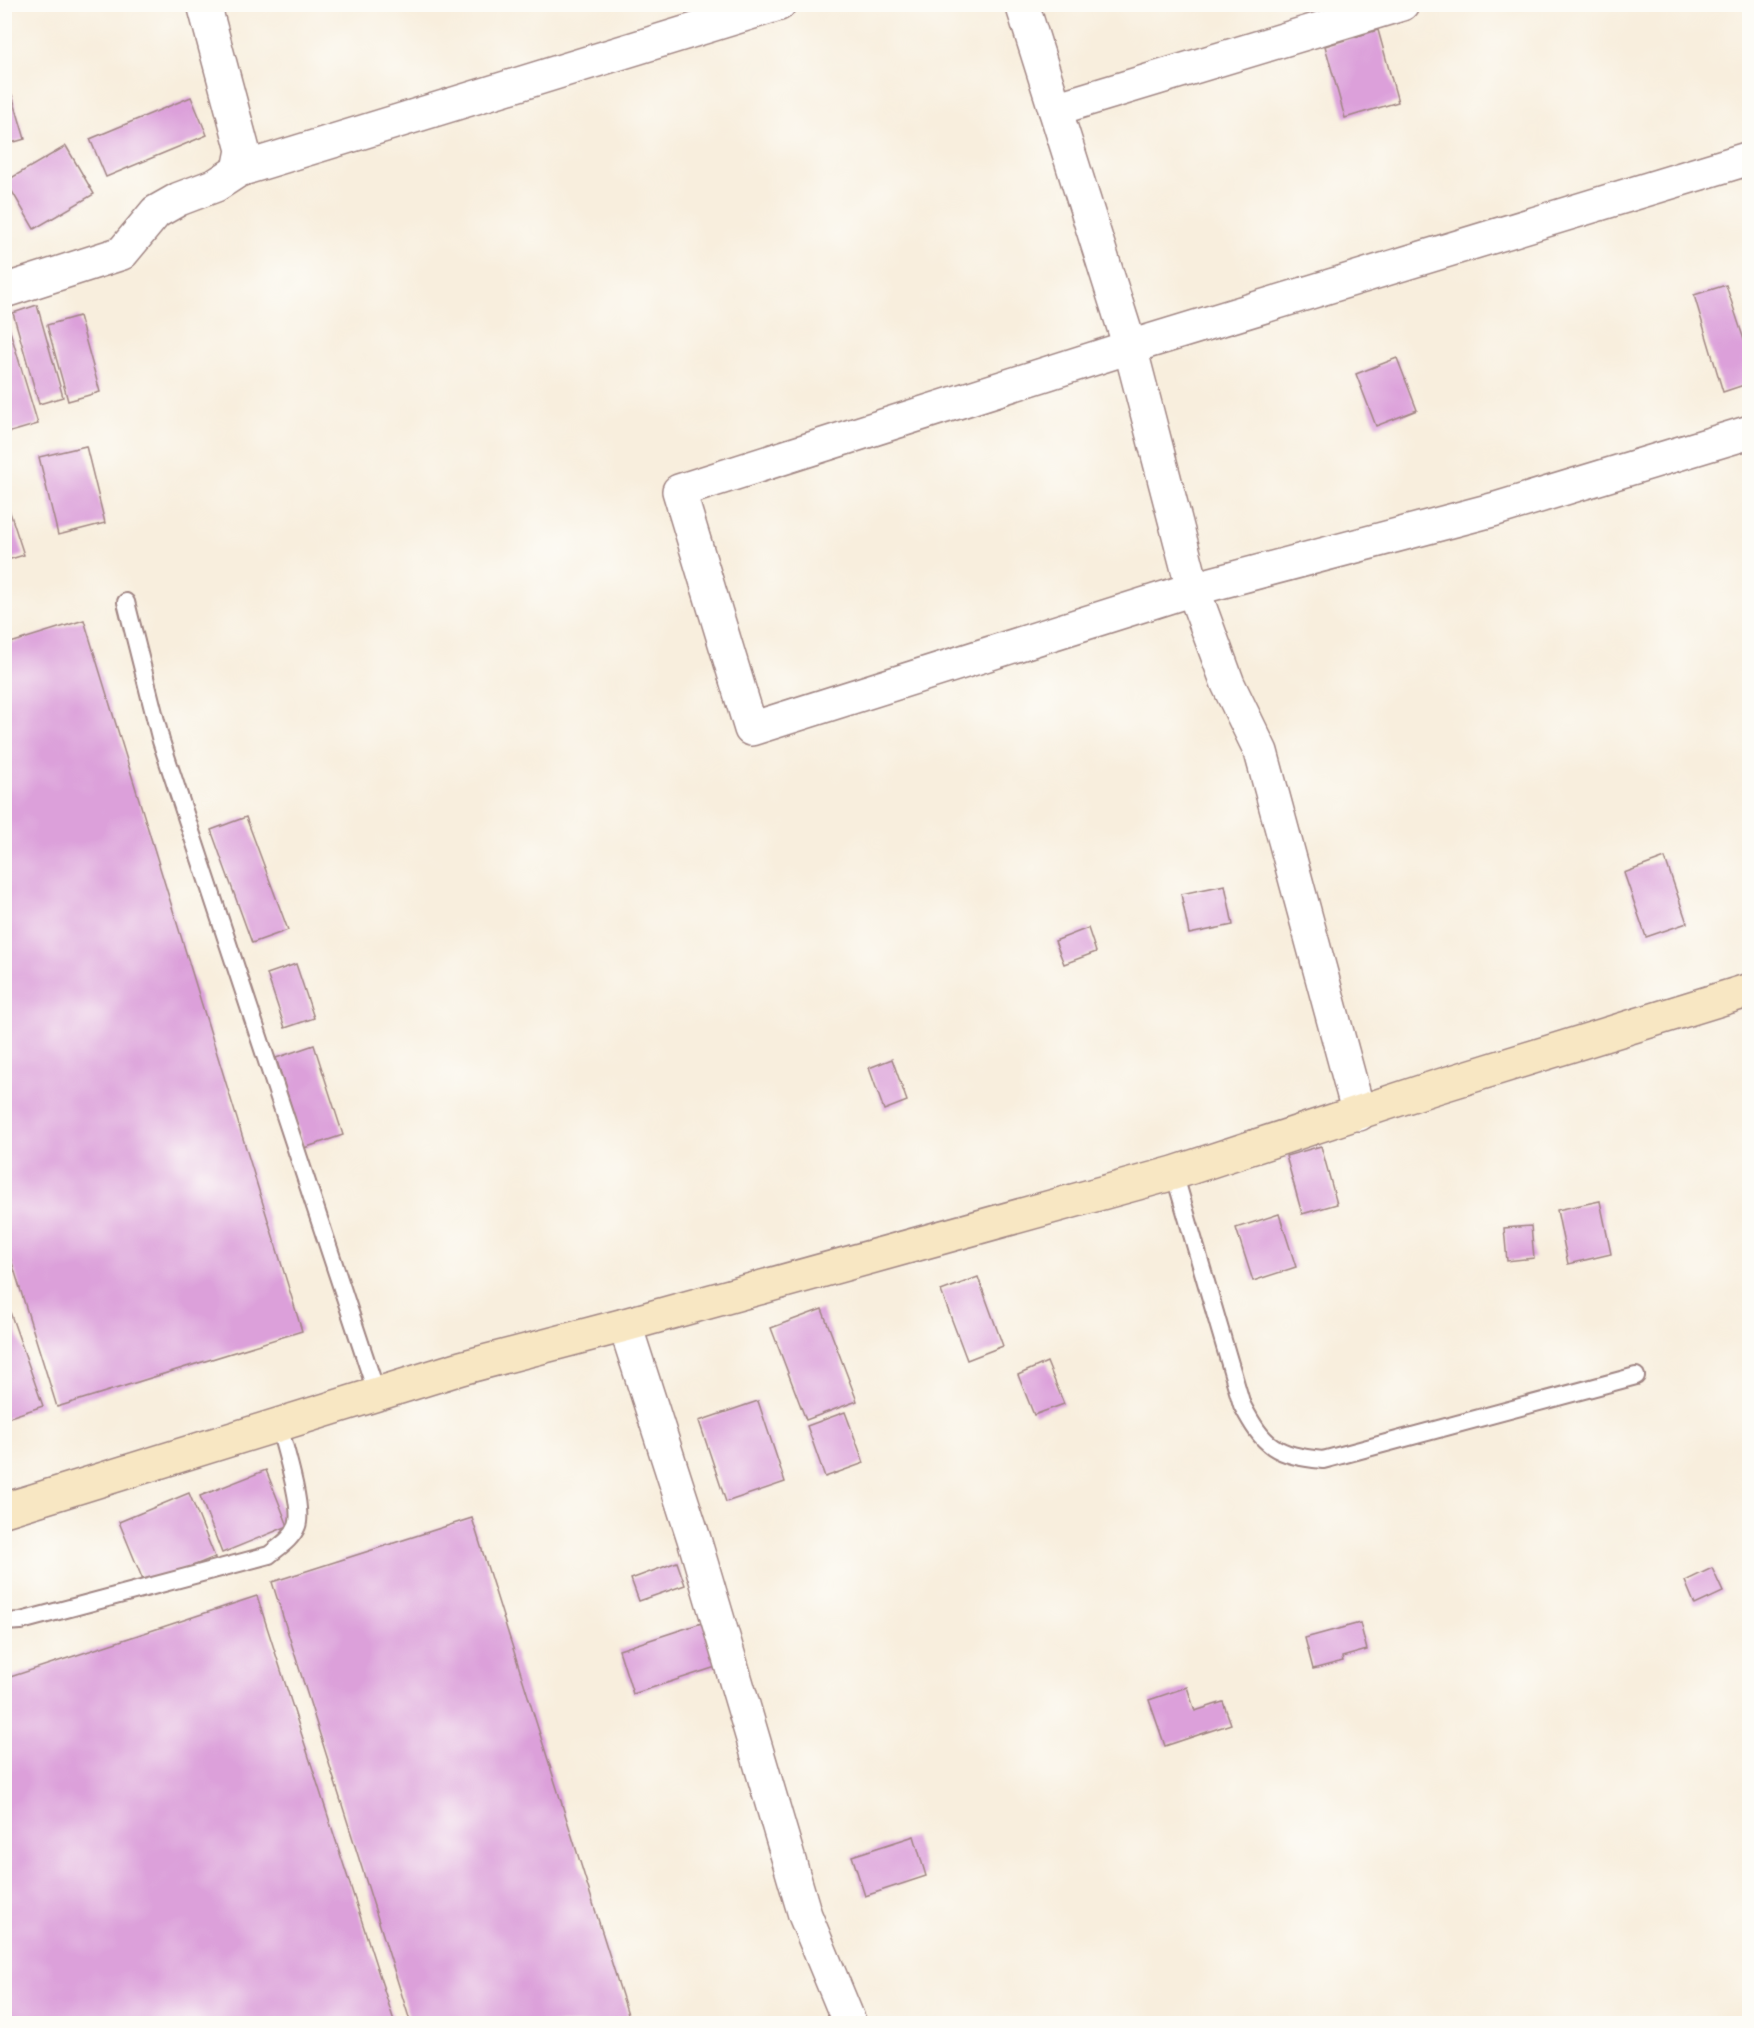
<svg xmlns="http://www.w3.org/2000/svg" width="1754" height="2028" font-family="'Playpen Sans',sans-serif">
	<rect width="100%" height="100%" fill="#fdfcf7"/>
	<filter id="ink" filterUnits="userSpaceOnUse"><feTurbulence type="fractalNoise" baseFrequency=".0167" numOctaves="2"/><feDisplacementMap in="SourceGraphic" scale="12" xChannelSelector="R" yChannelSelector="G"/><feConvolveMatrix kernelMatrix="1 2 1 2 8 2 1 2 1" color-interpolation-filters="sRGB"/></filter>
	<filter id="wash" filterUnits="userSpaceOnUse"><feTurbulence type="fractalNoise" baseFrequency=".008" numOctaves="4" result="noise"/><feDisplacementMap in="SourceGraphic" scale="24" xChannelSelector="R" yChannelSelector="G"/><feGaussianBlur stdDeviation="1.35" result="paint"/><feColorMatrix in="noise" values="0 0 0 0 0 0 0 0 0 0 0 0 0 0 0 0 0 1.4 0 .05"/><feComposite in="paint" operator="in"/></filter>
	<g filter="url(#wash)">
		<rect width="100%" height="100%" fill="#f8eedd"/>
		<g id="blocks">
			<g fill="#dca0da">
				<path d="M1378,30l20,72 -53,16 -20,-72z"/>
				<path d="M12,95l13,44 -21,6v-47z"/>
				<path d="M191,97l16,38 -101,42 -16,-38z"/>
				<path d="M66,146l28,48 -60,35 -28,-48z"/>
				<path d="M1726,285l24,73v25l-27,9 -29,-97z"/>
				<path d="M37,305l26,92 -24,7 -26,-91z"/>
				<path d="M4,311l34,113 -34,10z"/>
				<path d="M79,316l21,76 -32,9 -21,-76z"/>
				<path d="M1397,358l20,52 -41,16 -20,-52z"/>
				<path d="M86,446l19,77 -47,12 -19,-78z"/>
				<path d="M4,494l20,61 -20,6z"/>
				<path d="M84,620l218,711 -245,76 -53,-170v-592z"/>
				<path d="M246,817l42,113 -36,13 -41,-113z"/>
				<path d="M1665,858l22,65 -41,14 -22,-64z"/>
				<path d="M1225,885l8,40 -44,9 -8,-40z"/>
				<path d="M1088,928l8,24 -32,12 -9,-23z"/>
				<path d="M296,964l18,54 -29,10 -18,-54z"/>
				<path d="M314,1045l29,90 -39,13 -28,-90z"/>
				<path d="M892,1059l15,42 -23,9 -15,-42z"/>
				<path d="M1321,1146l16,58 -35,10 -16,-58z"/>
				<path d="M1600,1201l11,53 -43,10 -11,-54z"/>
				<path d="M1279,1214l17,53 -43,14 -17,-53z"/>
				<path d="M1531,1226l3,32 -27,3 -3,-33z"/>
				<path d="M978,1277l25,69 -36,14 -26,-69z"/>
				<path d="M4,1295l39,111 -39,13z"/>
				<path d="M822,1309l35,92 -51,19 -35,-92z"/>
				<path d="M1047,1362l17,42 -30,11 -16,-40z"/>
				<path d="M758,1401l27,81 -59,20 -27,-81z"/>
				<path d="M845,1412l19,51 -39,14 -18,-51z"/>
				<path d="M266,1470l22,56 -66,27 -22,-57z"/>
				<path d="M189,1493l26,64 -70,28 -26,-63z"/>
				<path d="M472,1518l159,506h-220l-139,-442z"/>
				<path d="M677,1562l8,23 -46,16 -8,-22z"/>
				<path d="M1712,1568l11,24 -28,13 -10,-24z"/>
				<path d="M257,1596l138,428h-391v-345z"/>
				<path d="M711,1620l14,44 -92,30 -14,-44z"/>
				<path d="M1360,1623l7,27 -25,7 1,4 -30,8 -8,-31z"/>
				<path d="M1187,1687l8,24 28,-9 8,22 -66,22 -16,-46z"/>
				<path d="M914,1836l12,40 -61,20 -13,-40z"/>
			</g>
		</g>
	</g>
	<g filter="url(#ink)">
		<use href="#blocks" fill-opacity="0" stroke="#a18684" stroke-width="1.5"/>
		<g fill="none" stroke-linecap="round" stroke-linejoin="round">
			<defs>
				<g id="lane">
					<path d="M126,602l35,139 216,653"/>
					<path d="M1174,1173l68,232c22,42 33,50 81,55l313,-84"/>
					<path d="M4,1622l17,-1 248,-66c11,-9 23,-16 28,-29 7,-17 -13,-81 -18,-100"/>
				</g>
				<g id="street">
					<path d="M1022,4l108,343 63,242 35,95 33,68 98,362"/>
					<path d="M1055,109l347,-105"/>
					<path d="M1750,158l-620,189 -451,144 72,238 442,-140 303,-80 254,-77"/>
					<path d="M239,170l540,-166"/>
					<path d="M4,291l118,-38 34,-41 23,-13 37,-14 23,-15 4,-20 -39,-146"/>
					<path d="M625,1325l69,214 111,376 45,109"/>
				</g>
				<path id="secondary" d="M4,1510l457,-142 164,-43 549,-152 262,-86 314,-97"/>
			</defs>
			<use href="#lane" stroke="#a18684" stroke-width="20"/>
			<use href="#street" stroke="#a18684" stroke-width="36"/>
			<use href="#secondary" stroke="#a18684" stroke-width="36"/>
			<use href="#lane" stroke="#fff" stroke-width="16"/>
			<use href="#street" stroke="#fff" stroke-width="33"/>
			<use href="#secondary" stroke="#f8e7c3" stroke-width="33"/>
		</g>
	</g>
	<rect width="1754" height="2028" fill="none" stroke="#fdfcf7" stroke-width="24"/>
</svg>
